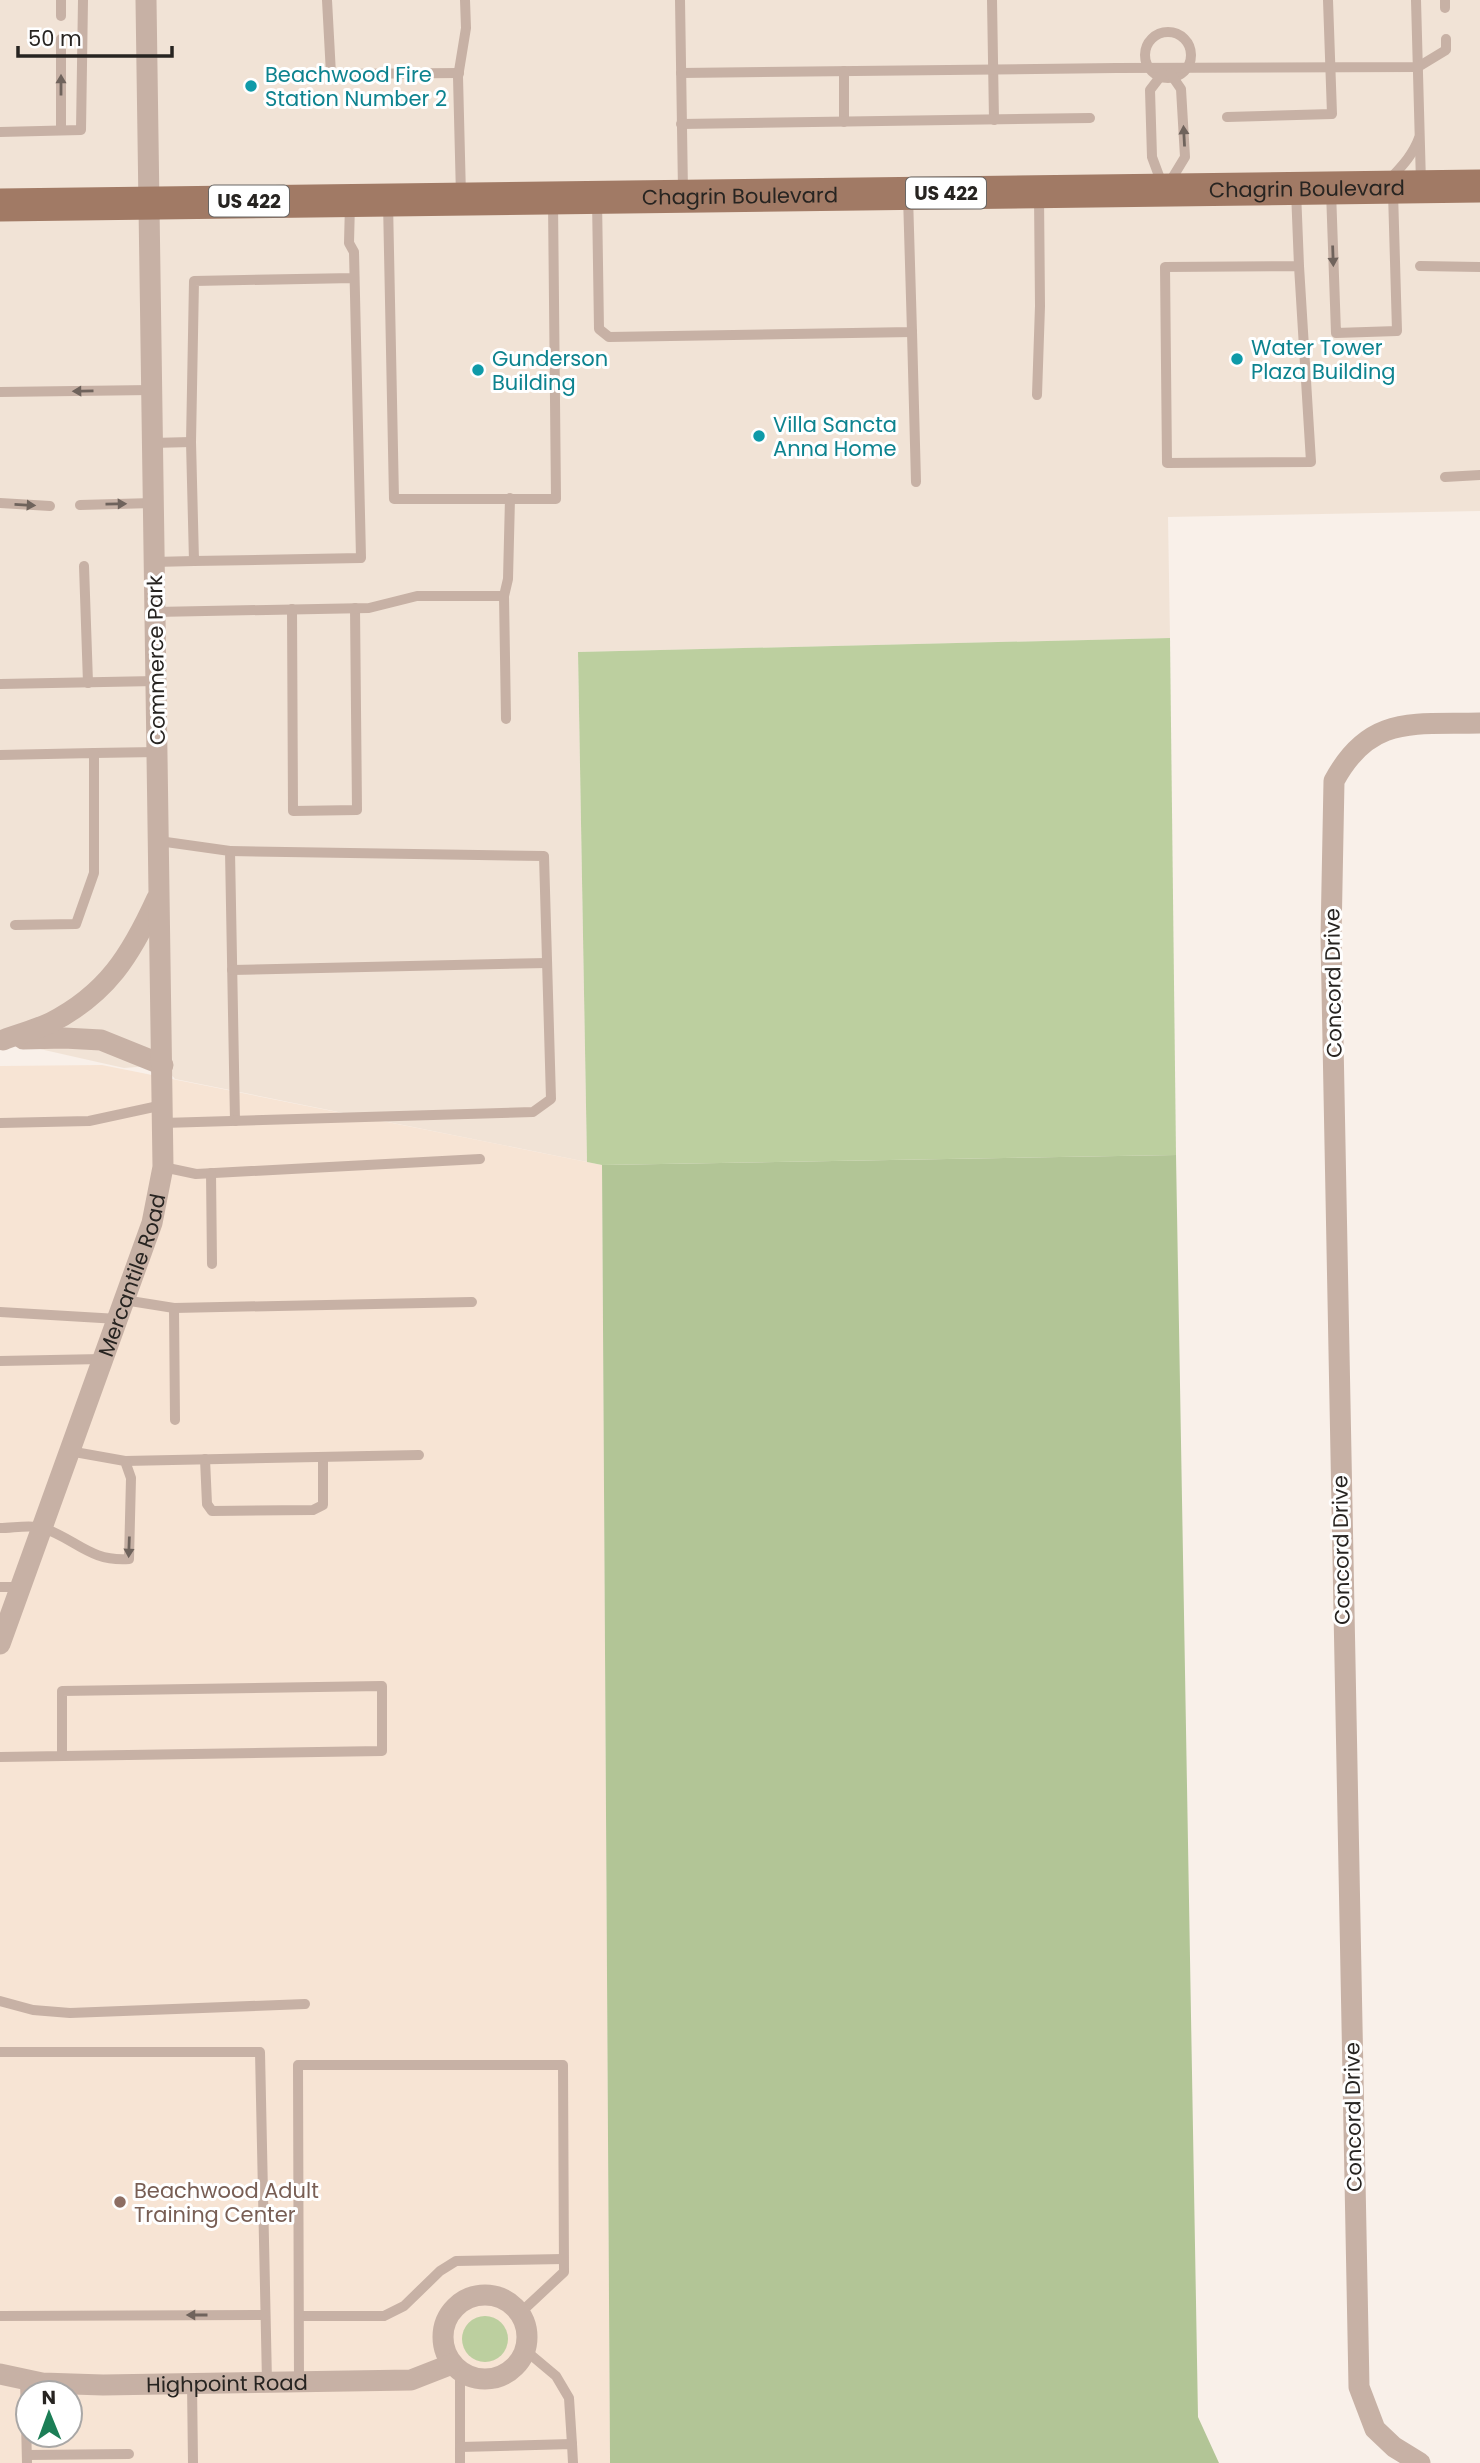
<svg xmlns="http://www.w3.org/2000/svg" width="1480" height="2463" font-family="Poppins,sans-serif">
	<rect width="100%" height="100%" fill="#f9f0e9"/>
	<path fill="#f1e3d6" d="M0,0h1480v511l-312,6 2,121 -592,14 9,510 -412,-83 -12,-14 -39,3 -124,-28z"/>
	<path fill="#f7e4d4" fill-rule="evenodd" d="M102,1065l500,100 8,1298h-610v-1397zM28,2393h42v42h-42z"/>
	<g fill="#bccf9f">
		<path d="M1170,638l6,517 -574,10 -15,-3 -9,-510z"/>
		<circle cx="485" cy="2339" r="23"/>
	</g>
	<path fill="#b2c596" d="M1176,1155l22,1262 21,46h-609l-8,-1298z"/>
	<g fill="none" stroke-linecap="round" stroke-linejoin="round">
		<g stroke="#c7b1a5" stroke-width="10">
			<path d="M61,0v16"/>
			<path d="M327,0l4,74 128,-1"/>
			<path d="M680,0l3,191"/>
			<path d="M992,0l2,120"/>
			<path d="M1416,0l5,183"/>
			<path d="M1445,0v8"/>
			<circle cx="1168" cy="55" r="23"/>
			<path d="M61,39v91"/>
			<path d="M681,73l435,-5 302,-1 28,-17v-11"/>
			<path d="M1227,117l105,-3 -4,-114"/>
			<path d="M844,122v-51"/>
			<path d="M681,124l409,-6"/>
			<path d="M0,132l81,-2 2,-130"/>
			<path d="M1390,179c11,-12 23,-24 29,-41"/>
			<path d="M1162,184l-10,-27 -2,-67 13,-17"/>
			<path d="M1168,185l17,-28 -4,-68 -11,-16"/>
			<path d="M1296,191l3,75 -134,1 2,196 144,-1 -12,-196"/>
			<path d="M1331,191l5,142 61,-2 -4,-139"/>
			<path d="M461,196l-3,-119 8,-49 -1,-28"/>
			<path d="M597,199l2,130 10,8 303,-5 -4,-136"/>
			<path d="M388,202l6,297h162l-3,-297"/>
			<path d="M350,203l-1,40 5,9 7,306 -167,3 -3,-119 3,-161 160,-3"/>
			<path d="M1420,266l60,1"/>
			<path d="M912,332l4,150"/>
			<path d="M0,392l151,-2"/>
			<path d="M1037,395l3,-89 -1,-111"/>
			<path d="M152,443l39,-1"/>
			<path d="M1445,477l35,-2"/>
			<path d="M0,503l50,3"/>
			<path d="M80,505l73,-2"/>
			<path d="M154,562l40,-1"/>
			<path d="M84,566l4,117"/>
			<path d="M292,609l1,202 64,-1 -2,-202"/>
			<path d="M155,612l214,-4 48,-12h87"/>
			<path d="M0,684l156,-3"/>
			<path d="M506,719l-2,-123 4,-17 2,-81"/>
			<path d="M94,753l63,-1"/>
			<path d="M0,755l94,-2v120l-18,51 -61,1"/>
			<path d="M159,841l71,10 5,270"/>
			<path d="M232,970l315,-7"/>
			<path d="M0,1123l89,-2 74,-16"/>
			<path d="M163,1123l370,-11 18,-13 -7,-243 -314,-5"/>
			<path d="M163,1167l33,7 284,-15"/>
			<path d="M211,1173l1,91"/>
			<path d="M124,1300l50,8 298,-6"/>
			<path d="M174,1308l1,112"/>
			<path d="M0,1312l118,7"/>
			<path d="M0,1361l102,-2"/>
			<path d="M205,1459l2,45 5,7 101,-1 10,-5v-48"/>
			<path d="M125,1461l294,-6"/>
			<path d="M0,1528c13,0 31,-4 43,0 33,11 47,34 86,31l2,-81 -6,-17 -56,-10"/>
			<path d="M0,1587h20"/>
			<path d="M0,1757l382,-6v-65l-320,5v65"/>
			<path d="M0,2001l33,9 37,3 235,-9"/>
			<path d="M0,2052h260l7,330"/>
			<path d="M0,2316l265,-1"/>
			<path d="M299,2316h85l20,-10 36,-35 16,-10 107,-2"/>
			<path d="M525,2350l31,26 13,22 3,46"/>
			<path d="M460,2370v93"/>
			<path d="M25,2379l2,84"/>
			<path d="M299,2382l-1,-317h265l1,207 -45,42"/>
			<path d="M192,2383l1,80"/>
			<path d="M460,2447l112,-3 1,19"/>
			<path d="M27,2455l102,-1"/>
		</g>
		<g stroke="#c7b1a5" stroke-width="21">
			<path d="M23,1039l41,-1 37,2 62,25"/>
			<path d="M3,1040c15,-6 32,-10 47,-17 57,-29 81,-68 107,-125"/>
			<path id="s1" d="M0,1644l152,-421 11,-56 -17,-1167"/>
			<circle cx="485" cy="2337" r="42"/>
			<path id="s2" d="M0,2374l42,9 61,2 308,-5 41,-16"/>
			<path d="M1420,2463l-26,-16 -19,-18 -16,-42 -28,-1450 3,-156c36,-67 80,-56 146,-58"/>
		</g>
		<path stroke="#a17a65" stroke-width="33" id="s3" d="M0,205l1480,-19"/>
	</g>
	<defs><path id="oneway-solid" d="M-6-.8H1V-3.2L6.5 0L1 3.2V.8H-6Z" transform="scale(1.75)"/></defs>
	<g fill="#6f635c">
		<use href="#oneway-solid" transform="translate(61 85) rotate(-90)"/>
		<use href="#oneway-solid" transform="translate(1184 136) rotate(-93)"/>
		<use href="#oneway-solid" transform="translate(1333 256) rotate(88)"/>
		<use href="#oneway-solid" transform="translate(83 391) rotate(179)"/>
		<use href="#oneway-solid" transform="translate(116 504) rotate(-1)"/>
		<use href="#oneway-solid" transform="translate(25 505) rotate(3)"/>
		<use href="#oneway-solid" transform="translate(129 1547) rotate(92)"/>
		<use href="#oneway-solid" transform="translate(197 2315) rotate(180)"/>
	</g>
	<g fill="#0f9aa8" stroke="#fff" stroke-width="2.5">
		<circle cx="251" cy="86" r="7"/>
		<circle cx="1237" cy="359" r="7"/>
		<circle cx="478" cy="370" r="7"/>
		<circle cx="759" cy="436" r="7"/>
	</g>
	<circle fill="#8d6e63" stroke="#fff" stroke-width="2.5" cx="120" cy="2202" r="7"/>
	<g text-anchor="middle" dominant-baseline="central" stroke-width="6" stroke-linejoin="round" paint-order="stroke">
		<g fill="#fff" stroke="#686664" stroke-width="2">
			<rect x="906" y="177.5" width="80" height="31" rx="5"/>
			<rect x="209" y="185.5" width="80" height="31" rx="5"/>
		</g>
		<g font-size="19" font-weight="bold" fill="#272421">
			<text x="946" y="193">US 422</text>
			<text x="249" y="201">US 422</text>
		</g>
		<g font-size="21" fill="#0d838f" stroke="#fff" text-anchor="start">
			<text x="265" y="74">Beachwood Fire<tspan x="265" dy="24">Station Number 2</tspan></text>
			<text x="1251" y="347">Water Tower<tspan x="1251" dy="24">Plaza Building</tspan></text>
			<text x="492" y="358">Gunderson<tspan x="492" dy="24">Building</tspan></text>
			<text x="773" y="424">Villa Sancta<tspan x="773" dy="24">Anna Home</tspan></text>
		</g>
		<g font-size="21" fill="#272421" stroke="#fff">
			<text stroke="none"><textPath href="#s3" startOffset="1307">Chagrin Boulevard</textPath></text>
			<text stroke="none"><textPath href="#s3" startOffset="740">Chagrin Boulevard</textPath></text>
			<text transform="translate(156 660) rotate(-91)">Commerce Park</text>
			<text transform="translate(1333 983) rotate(-91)">Concord Drive</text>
			<text stroke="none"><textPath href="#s1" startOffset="392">Mercantile Road</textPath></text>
			<text transform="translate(1341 1550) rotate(-91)">Concord Drive</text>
			<text transform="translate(1353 2117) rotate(-91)">Concord Drive</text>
			<text stroke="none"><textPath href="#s2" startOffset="228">Highpoint Road</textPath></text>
		</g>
		<g font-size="21" fill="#785e54" stroke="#fff" text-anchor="start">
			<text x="134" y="2190">Beachwood Adult<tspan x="134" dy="24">Training Center</tspan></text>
		</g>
	</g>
	<g transform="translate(49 2414) rotate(359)"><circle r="33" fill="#ffffff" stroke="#a9a7a6" stroke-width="2"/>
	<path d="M0-5L12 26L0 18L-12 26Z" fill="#1c7e56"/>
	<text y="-10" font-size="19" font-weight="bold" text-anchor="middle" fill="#272421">N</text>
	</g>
	<path d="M18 46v10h154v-10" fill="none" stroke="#272421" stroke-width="3.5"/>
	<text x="28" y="46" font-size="21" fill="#272421" stroke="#ffffff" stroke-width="5" paint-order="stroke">50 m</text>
</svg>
